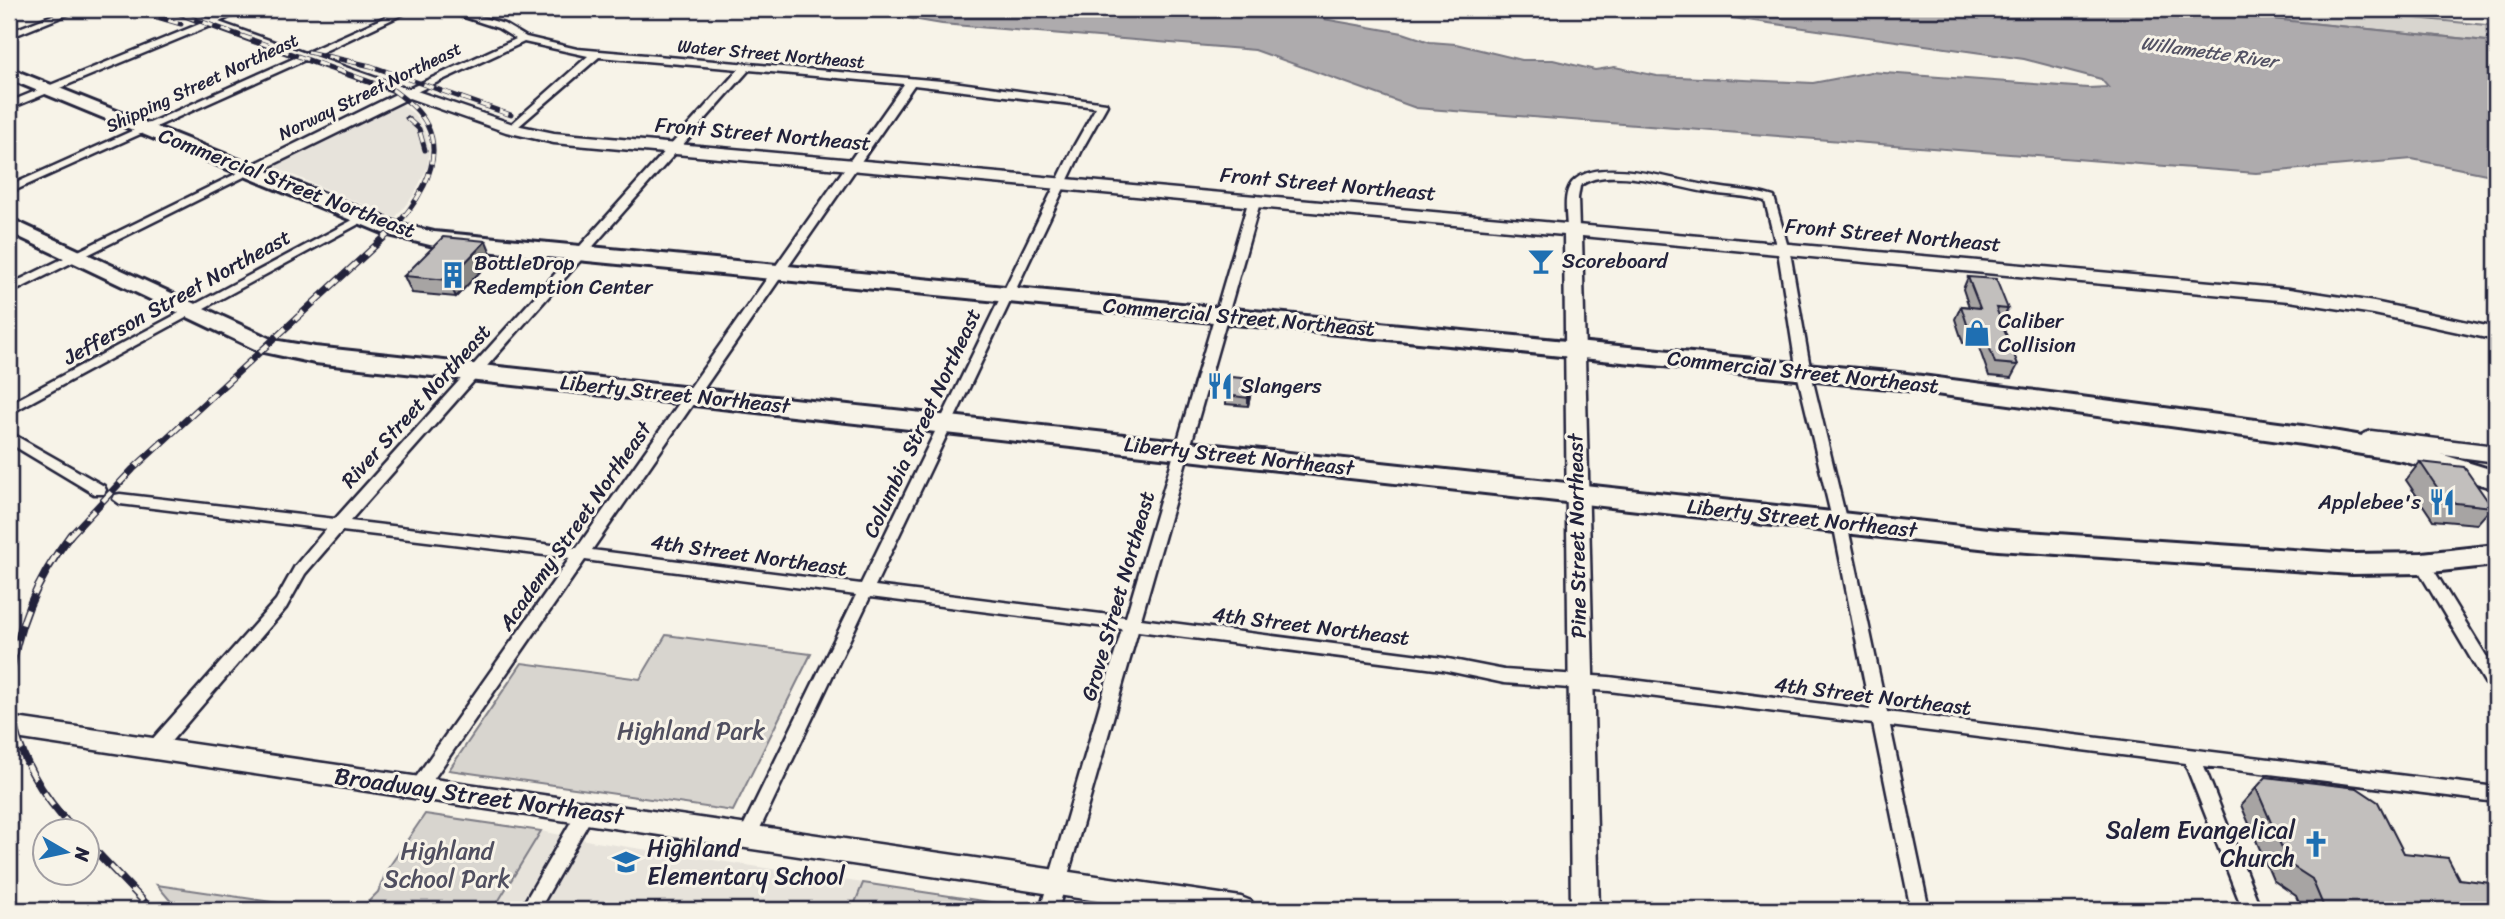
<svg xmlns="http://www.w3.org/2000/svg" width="2505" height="919" font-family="Sriracha,sans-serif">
	<rect width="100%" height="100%" fill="#f7f3e8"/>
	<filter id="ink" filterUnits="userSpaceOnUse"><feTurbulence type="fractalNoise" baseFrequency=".0143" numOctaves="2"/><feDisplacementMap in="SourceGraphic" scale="14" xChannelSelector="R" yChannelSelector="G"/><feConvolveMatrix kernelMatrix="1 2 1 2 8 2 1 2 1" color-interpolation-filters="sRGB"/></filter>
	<g filter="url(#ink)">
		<g fill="#e7e3db">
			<path d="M399,102l15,12 13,21 2,13 -1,18 -14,29 -19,23 -124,-52z"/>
			<path d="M541,831l55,11 267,41 -11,27h-359z"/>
		</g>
		<g fill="#d8d5cf" stroke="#7d7c85" stroke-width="2">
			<path d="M2173,9h150l173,17v16z"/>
			<path d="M666,635l145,19 -78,157 -284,-41 73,-107 118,16z"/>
			<path d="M425,814l116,17 -48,79h-133l18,-18 9,-22z"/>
			<path d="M863,883l140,21 9,6h-160z"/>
			<path d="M157,885l135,20 5,5h-119z"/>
		</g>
		<path fill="#aeabad" stroke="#76747f" stroke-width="2" d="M853,9h414l136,24 27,9 26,2 66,16h31l42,10 20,-3 42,9 156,7 58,-11 217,16 20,-1 -7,-8 -77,-20 -356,-50h505l323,33v134l-84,-17 -156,14 -840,-65 -161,-58 -313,-26z"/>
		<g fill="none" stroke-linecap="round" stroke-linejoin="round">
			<defs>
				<g id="street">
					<path d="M68,9h13l-72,29v-6z"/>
					<path d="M168,9h12l30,10 26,-10h11l-28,13 86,31 98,-44h11l-100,47 94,33 108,-50 -18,-11 -58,-19h14l50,15 22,13 51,12 376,33 153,21 1,2 -23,41 -209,440 251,31 123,-418 6,-3 6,3 -120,420 302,39 61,12 105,7 261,33 -37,-187 -36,-150 -18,-115 -14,-57c-19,-6 -39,-5 -59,-9 -31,-5 -101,-28 -126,-6l-2,12 1,32 -6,3 -6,-3c0,-16 -6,-40 9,-51 28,-22 101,2 134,7 21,4 43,4 64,11l17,61 20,115 36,150 40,189 609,75v15l-292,-36 57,144h-18l-58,-147 -295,-37 39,184h-18l-38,-186 -264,-33 -105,-8 -61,-13 -305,-39 -80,279h-18l82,-281 -252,-32 -117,246 -6,2 -6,-2 -3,-6 118,-242 -271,-35 -161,233 -6,2 -6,-2 -3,-5 3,-5 158,-225 -228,-27 -37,43 -19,34 -125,145 -6,2 -6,-2 -3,-5 3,-5 127,-143 19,-34 31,-37 -206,-25 -7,-5 2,-4 5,-1 215,25 404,-450 -140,-12 -87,75 -5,-3 1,-2 80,-71 -64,-14 -116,54 -103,-36 -296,133v-7l288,-129 -87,-31 -201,83v-7l193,-79zM749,70l155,14 -327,464 -227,-27zM914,85l182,22 -22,39 -213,438 -269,-34z"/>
					<path d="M250,167l5,3 -1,2 -245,122v-9z"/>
					<path d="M364,214l6,3 -2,2 -359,195v-10z"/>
					<path d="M9,432l95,54 2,4 -2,4h-10l-85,-51z"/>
					<path d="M2422,557l5,2 69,113v20l-6,-1 -76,-128 3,-4z"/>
					<path d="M585,805l6,3 3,5 -55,97h-19l59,-102z"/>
				</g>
				<g id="secondary">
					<path d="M408,88l108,37 38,8 1735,156 85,13 122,26v12l-122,-26 -85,-13 -707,-65 17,674h-28l-7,-675 -1010,-92 -48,-11 -97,-34 -153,75h-12l-2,-3z"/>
					<path d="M9,717l1232,180 10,4 4,9h-98l-1148,-173z"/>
				</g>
				<path id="primary" d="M2371,431l125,15v16l-133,-18 -3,-5 3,-5z"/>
				<g id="highway">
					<path d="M9,68l391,156 34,8 1465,141 403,53 103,17 91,28v18l-93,-28 -101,-17 -403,-55 -1465,-143 -49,-12 -376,-155z"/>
					<path d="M9,218l264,122 42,7 1683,183 354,24 70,-1 74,-8v20l-74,8 -70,1 -354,-24 -1683,-187 -56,-12 -250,-119z"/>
				</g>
			</defs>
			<use href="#street" stroke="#22223b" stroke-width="5"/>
			<use href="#secondary" stroke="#22223b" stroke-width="5"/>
			<use href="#primary" stroke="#22223b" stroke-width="5"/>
			<use href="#highway" stroke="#22223b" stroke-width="6"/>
			<use href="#street" fill="#f7f3e8" fill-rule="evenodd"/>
			<use href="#secondary" fill="#f7f3e8" fill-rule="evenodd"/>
			<use href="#primary" fill="#f7f3e8" fill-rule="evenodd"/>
			<use href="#highway" fill="#f7f3e8" fill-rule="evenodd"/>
			<defs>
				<g id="rail-far2">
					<path d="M130,9l51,15"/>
					<path d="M166,9l227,81c13,10 27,20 34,35 20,39 -14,85 -41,111"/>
					<path d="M308,52l63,14 140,49"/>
					<path d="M407,118l12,11 6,21"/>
				</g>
				<path id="rail-far1" d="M70,536l63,-67 255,-235"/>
				<g id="rail">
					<path d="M9,687c7,-59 26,-105 62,-153"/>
					<path d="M9,704c9,52 31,90 67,128"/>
					<path d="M88,843l64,67"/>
				</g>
			</defs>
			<use href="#rail-far2" stroke="#22223b" stroke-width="5"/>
			<use href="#rail-far1" stroke="#22223b" stroke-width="7"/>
			<use href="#rail" stroke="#22223b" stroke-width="8"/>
			<use href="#rail-far2" stroke="#f7f3e8" stroke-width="3.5" stroke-dasharray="10" stroke-linecap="butt"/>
			<use href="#rail-far1" stroke="#f7f3e8" stroke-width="4.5" stroke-dasharray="12" stroke-linecap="butt"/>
			<use href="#rail" stroke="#f7f3e8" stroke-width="5" stroke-dasharray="16" stroke-linecap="butt"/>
		</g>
		<g fill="#a7a4a3" stroke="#22223b" stroke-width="2">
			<path d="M493,258l-37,39 -44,-4 -8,-17z"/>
			<path d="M1968,277l40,32 -7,13 17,43 -7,13 -22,-2 -11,-31 -15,-2 -8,-24 6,-13 8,1 -6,-18z"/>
			<path d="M1252,387l-4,19 -22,-2v-9z"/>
			<path d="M2420,462l72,45 -15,17 -44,-4 -27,-40z"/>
			<path d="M2256,788l148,65 55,26 37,31h-194l-6,-14 -23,-16 -32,-75z"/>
		</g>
		<g fill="#888684" stroke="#22223b" stroke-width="2">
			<path d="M486,241l7,17 -37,39 -8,-17z"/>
			<path d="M1252,379v8l-4,19v-8z"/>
		</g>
		<g fill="#c2bfbd" stroke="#22223b" stroke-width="2">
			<path d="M443,237l43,4 -38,39 -44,-4z"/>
			<path d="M1968,277l28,2 12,30 -12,-1 22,57 -23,-2 -11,-31 -15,-2 -8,-24 19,2z"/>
			<path d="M1231,377l21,2 -4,19 -22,-3z"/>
			<path d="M2420,462l44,5 28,40 -45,-5z"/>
			<path d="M2266,777l91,11 21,14 26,51 44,5 11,21 31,4 6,11v16h-171l-13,-31 -23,-15 -33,-76z"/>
		</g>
	</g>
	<defs>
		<symbol id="bar-bare" viewBox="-9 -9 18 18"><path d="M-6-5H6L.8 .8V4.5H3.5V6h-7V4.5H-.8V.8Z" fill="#1f6fb2" stroke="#f7f3e8" stroke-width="2.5" paint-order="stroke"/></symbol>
		<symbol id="building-bare" viewBox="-9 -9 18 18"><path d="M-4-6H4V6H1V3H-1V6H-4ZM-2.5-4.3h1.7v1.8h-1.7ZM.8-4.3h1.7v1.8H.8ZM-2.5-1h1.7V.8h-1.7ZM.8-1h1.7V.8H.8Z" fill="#1f6fb2" stroke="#f7f3e8" stroke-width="2.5" paint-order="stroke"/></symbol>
		<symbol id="shop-bare" viewBox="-9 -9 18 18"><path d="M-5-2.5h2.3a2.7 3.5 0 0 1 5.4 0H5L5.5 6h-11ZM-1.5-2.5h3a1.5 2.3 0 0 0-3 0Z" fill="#1f6fb2" stroke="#f7f3e8" stroke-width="2.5" paint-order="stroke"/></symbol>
		<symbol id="restaurant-bare" viewBox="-9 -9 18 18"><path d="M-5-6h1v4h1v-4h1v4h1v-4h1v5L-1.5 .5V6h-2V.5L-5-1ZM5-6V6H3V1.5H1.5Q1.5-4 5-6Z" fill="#1f6fb2" stroke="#f7f3e8" stroke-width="2.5" paint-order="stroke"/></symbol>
		<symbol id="church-bare" viewBox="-9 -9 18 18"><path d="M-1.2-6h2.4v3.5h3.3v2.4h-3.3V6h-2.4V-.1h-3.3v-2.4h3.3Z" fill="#1f6fb2" stroke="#f7f3e8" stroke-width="2.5" paint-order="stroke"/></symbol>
		<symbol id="school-bare" viewBox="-9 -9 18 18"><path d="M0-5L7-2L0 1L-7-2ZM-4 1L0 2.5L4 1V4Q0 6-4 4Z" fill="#1f6fb2" stroke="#f7f3e8" stroke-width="2.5" paint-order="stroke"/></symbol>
	</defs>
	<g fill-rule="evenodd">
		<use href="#bar-bare" x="1522" y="242" width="38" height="38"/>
		<use href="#building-bare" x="434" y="256" width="38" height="38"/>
		<use href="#shop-bare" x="1958" y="314" width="38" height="38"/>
		<use href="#restaurant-bare" x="1201" y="367" width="38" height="38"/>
		<use href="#restaurant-bare" x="2423" y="483" width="38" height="38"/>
		<use href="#church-bare" x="2297" y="825" width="38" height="38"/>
		<use href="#school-bare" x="607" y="843" width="38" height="38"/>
	</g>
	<g text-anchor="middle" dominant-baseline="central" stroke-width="6" stroke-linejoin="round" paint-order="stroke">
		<g font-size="18" fill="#22223b" stroke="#f7f3e8">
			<text transform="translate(771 54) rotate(5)">Water Street Northeast</text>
			<text transform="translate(202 83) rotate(-25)">Shipping Street Northeast</text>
			<text transform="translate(370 91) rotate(-26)">Norway Street Northeast</text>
		</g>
		<g font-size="19" font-style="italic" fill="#535263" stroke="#f7f3e8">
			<text transform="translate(2209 52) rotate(8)">Willamette River</text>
		</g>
		<g font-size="21" fill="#22223b" stroke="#f7f3e8">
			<text transform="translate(763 134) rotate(5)">Front Street Northeast</text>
			<text transform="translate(287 183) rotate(21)">Commercial Street Northeast</text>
			<text transform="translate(1328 184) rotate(5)">Front Street Northeast</text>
			<text transform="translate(1893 235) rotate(5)">Front Street Northeast</text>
			<text transform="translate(177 297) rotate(-29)">Jefferson Street Northeast</text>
			<text transform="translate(1239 317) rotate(5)">Commercial Street Northeast</text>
			<text transform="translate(1803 372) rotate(6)">Commercial Street Northeast</text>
			<text transform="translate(675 394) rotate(6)">Liberty Street Northeast</text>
			<text transform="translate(416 406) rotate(-48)">River Street Northeast</text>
			<text transform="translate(922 423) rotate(-65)">Columbia Street Northeast</text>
			<text transform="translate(1239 456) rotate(6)">Liberty Street Northeast</text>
			<text transform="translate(1802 518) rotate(6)">Liberty Street Northeast</text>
			<text transform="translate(575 526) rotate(-55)">Academy Street Northeast</text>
			<text transform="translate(1577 536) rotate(-91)">Pine Street Northeast</text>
			<text transform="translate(749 555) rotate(8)">4th Street Northeast</text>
			<text transform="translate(1118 596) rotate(-74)">Grove Street Northeast</text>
			<text transform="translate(1311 626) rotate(7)">4th Street Northeast</text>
			<text transform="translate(1873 696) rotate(7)">4th Street Northeast</text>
		</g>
		<g font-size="21" fill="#22223b" stroke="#f7f3e8" text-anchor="start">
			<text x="1562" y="261">Scoreboard</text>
			<text x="474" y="263">BottleDrop<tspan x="474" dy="24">Redemption Center</tspan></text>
			<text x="1998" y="321">Caliber<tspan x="1998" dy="24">Collision</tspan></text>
			<text x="1241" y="386">Slangers</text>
			<text x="2421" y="502" text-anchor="end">Applebee's</text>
		</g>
		<g font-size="24" fill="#504f60" stroke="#f7f3e8">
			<text x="691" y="731">Highland Park</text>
			<text x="447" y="851">Highland<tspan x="447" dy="28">School Park</tspan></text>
		</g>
		<g font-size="24" fill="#22223b" stroke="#f7f3e8">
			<text transform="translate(479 796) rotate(8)">Broadway Street Northeast</text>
		</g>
		<g font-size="24" fill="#22223b" stroke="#f7f3e8" text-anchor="end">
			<text x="2295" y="830">Salem Evangelical<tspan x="2295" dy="28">Church</tspan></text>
			<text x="647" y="848" text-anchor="start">Highland<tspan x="647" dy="28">Elementary School</tspan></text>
		</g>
	</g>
	<rect width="2505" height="919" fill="none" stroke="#f7f3e8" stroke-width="35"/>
	<rect x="18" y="18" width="2470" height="884" fill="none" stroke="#22223b" stroke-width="2.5" filter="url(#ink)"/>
	<g transform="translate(66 852) rotate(99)"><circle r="33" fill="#f7f3e8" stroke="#a29fa3" stroke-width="2"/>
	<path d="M0-5L12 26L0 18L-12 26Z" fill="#1f6fb2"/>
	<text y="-10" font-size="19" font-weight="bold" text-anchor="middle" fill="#22223b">N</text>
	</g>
</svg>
